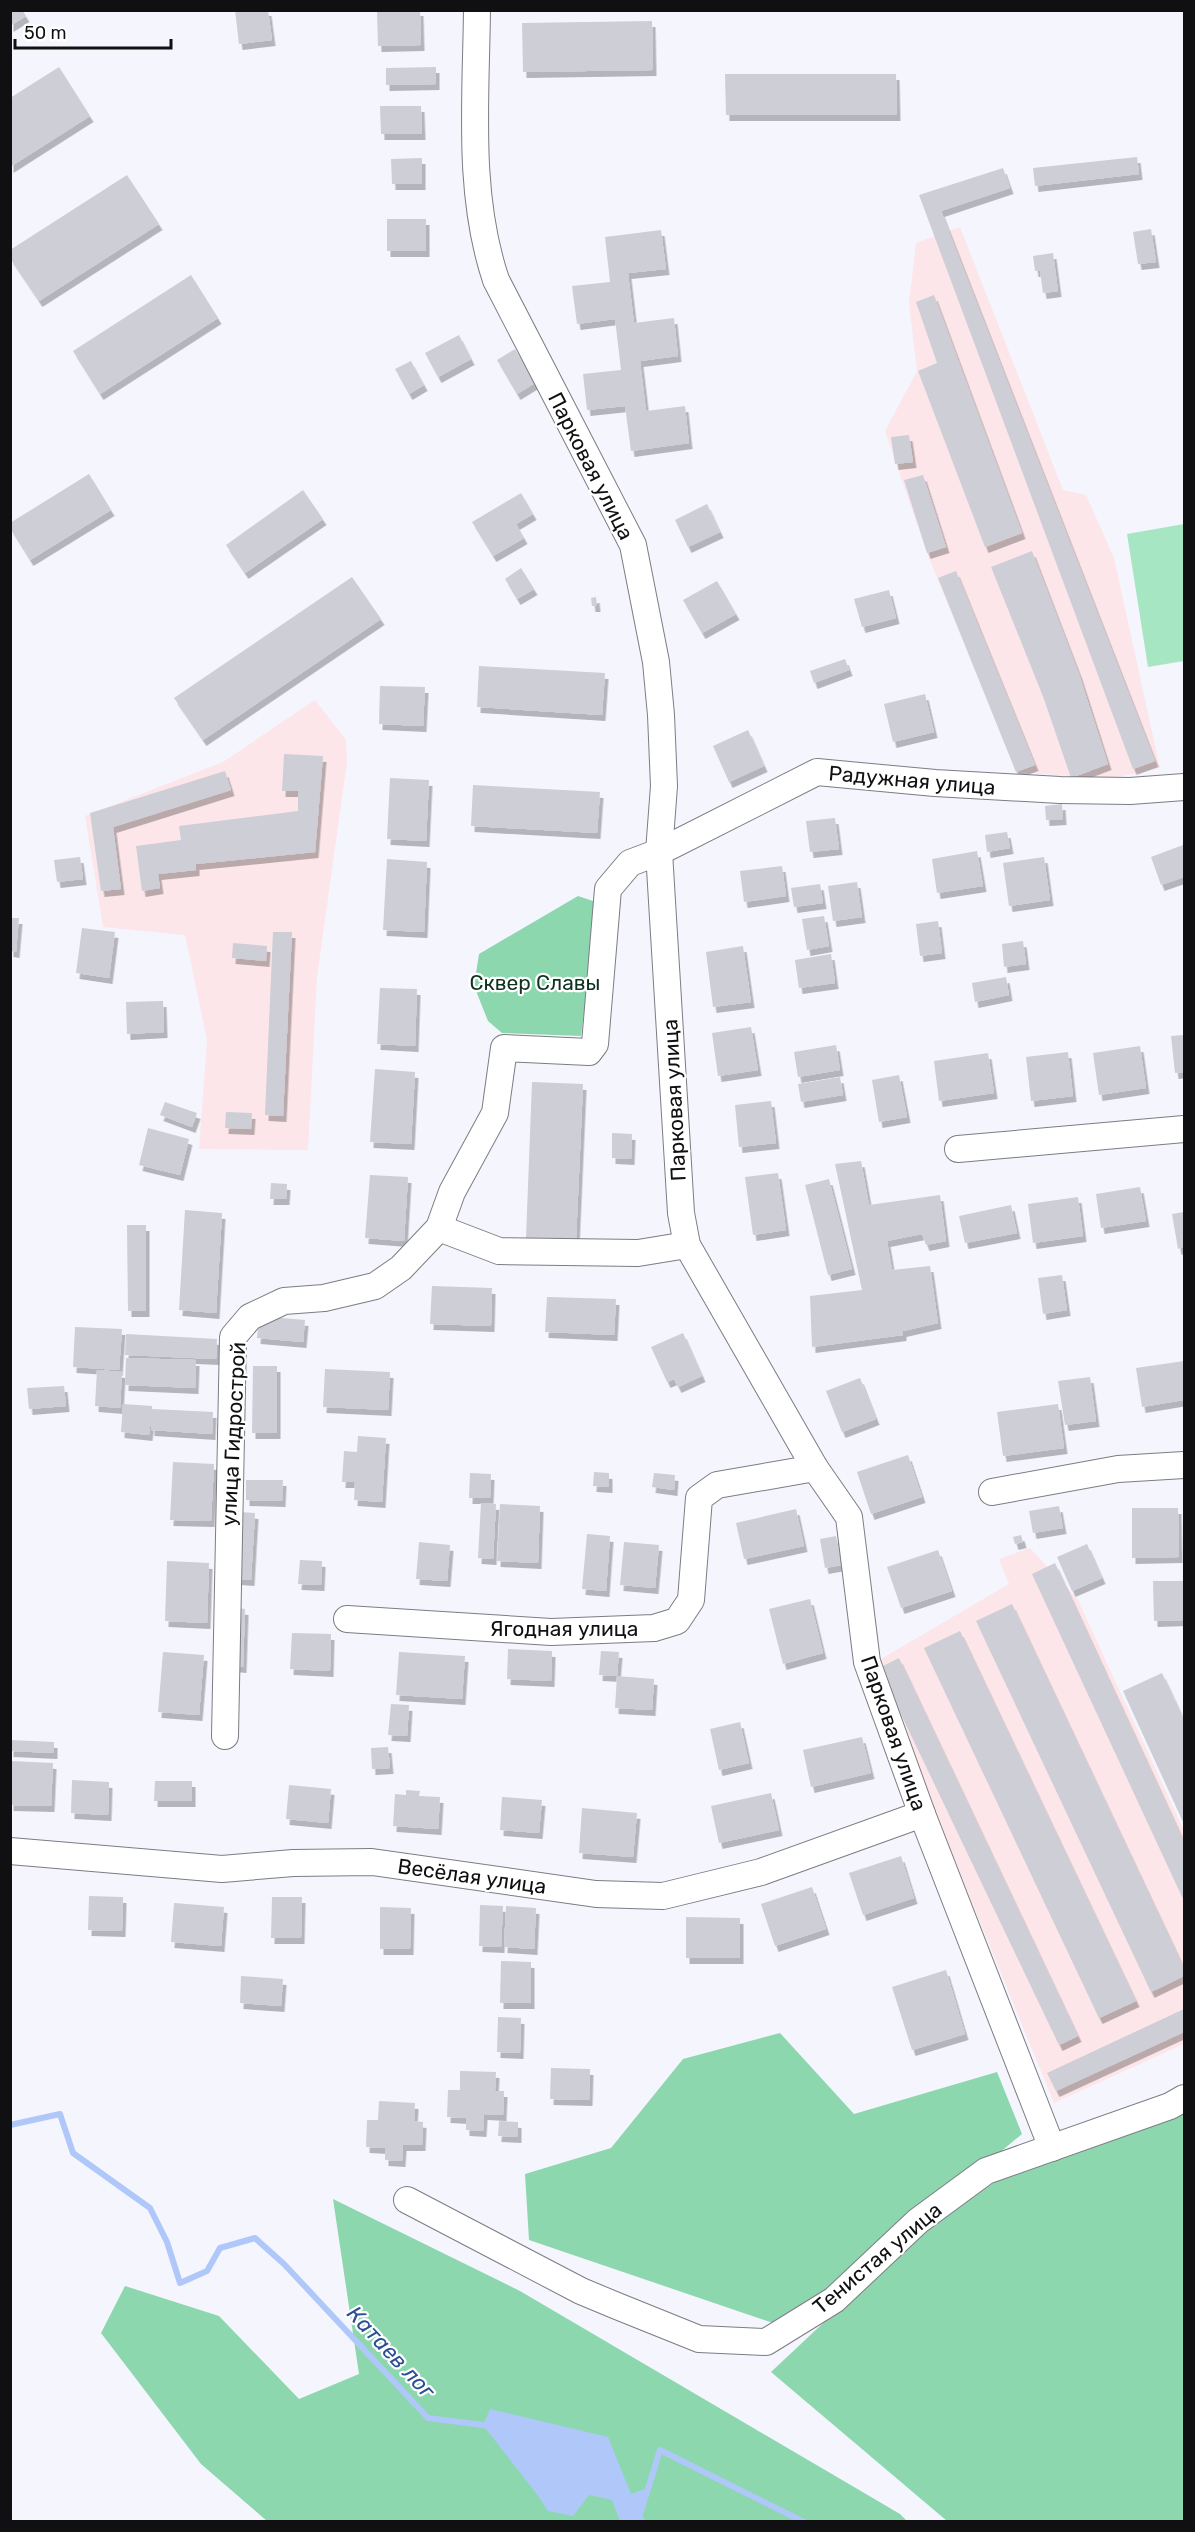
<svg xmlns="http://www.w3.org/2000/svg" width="1195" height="2532" font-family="Rubik,sans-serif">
	<defs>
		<filter id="shadow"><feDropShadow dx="3.5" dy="6" stdDeviation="0" flood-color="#0004"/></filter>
	</defs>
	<rect width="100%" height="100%" fill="#f5f5fe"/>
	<g fill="#fce6e9">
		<path d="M960,227l103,263 23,5 28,63 46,210 -52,11 -92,-7 -89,-219 -42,-122 32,-60 -8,-68 7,-60z"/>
		<path d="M315,700l31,40 1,22 -30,215 -9,173 -109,-1 8,-109 -22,-105 -82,-8 -18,-111 138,-54z"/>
		<path d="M1030,1548l48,52 106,231v213l-130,59 -180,-440 135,-79 -10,-25z"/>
	</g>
	<path fill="#a7e6c2" d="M1184,524v137l-36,6 -21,-133z"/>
	<g fill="#8dd7af">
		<path d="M578,896l21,7 -18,133 -79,-3 -14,-12 -14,-35 5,-32z"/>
		<path d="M780,2033l74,81 143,-42 25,62 -104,87 -84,79 -61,23 -244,-83 -4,-66 86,-26 72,-89z"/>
		<path d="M1184,2111v410h-237l-176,-149 148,-139 82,-55z"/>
		<path d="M333,2199l187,92 380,223 7,7h-640l-66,-57 -100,-131 24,-47 94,30 80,83 60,-25z"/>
	</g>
	<path fill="#afc8f9" d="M490,2409l118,28 23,57 17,-6 -7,23 4,10h-25l-8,-21 -23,-5 -16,21 -25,-5 -9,-14 -56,-72z"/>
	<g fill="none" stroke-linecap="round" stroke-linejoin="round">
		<g stroke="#afc8f9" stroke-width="6">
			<path d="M10,2125l50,-11 13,39 77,55 17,34 13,41 27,-12 13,-23 35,-10 29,26 144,154 55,7 5,2"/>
			<path d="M638,2510l3,1 19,-61 144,72"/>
		</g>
	</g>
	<g fill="#ceced7" filter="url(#shadow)">
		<path d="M10,10h12l4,6 -16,10z"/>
		<path d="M235,10h33l4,30 -33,4z"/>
		<path d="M377,10h43l1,35 -43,1z"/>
		<path d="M652,21l1,49 -130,2 -1,-49z"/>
		<path d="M59,67l31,49 -80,51v-69z"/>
		<path d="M436,67v17l-50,1v-17z"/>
		<path d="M725,74h171l1,41h-171z"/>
		<path d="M380,106h41l1,28h-41z"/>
		<path d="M1137,157l2,17 -104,12 -2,-18z"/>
		<path d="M422,158v26h-30l-1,-25z"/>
		<path d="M1003,168l7,20 -69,23 214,550 -22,8 -214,-574z"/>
		<path d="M127,175l32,49 -120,77 -29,-43v-8z"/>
		<rect x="387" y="219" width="39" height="32"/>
		<path d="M1151,229l5,33 -18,2 -5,-32z"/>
		<path d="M661,230l5,39 -38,4 6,50 40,-5 4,38 -38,5 6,50 39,-5 4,37 -58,8 -6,-45 -38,4 -4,-36 38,-4 -6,-51 -38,5 -5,-38 38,-4 -5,-45z"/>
		<path d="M1053,253l5,38 -15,2 -3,-22h-5l-2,-15z"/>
		<path d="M191,275l27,43 -118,76 -27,-43z"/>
		<path d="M934,295l88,238 -37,14 -67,-176 19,-8 -21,-61z"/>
		<path d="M459,335l12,24 -33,18 -13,-24z"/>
		<path d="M515,349l20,34 -18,11 -20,-34z"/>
		<path d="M411,361l13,24 -15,9 -14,-25z"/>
		<path d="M909,435l4,27 -18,2 -4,-27z"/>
		<path d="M89,474l22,36 -81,50 -20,-32v-5z"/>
		<path d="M923,475l23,72 -19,6 -23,-73z"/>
		<path d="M303,490l20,29 -78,54 -19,-28z"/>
		<path d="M521,493l12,21 -17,10 8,14 -31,18 -21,-34z"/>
		<path d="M707,504l13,28 -32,15 -13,-27z"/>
		<path d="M1032,551l47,123 29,90 -37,14 -27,-79 -53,-132z"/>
		<path d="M521,568l13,21 -17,10 -12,-20z"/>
		<path d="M956,571l79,194 -19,7 -78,-194z"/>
		<path d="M352,577l29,42 -178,121 -29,-42z"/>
		<path d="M717,581l19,33 -34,19 -19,-33z"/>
		<path d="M889,590l7,28 -34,9 -8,-28z"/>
		<path d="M596,597l1,9h-5l-1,-8z"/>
		<path d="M845,659l4,11 -35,13 -4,-12z"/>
		<path d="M479,666l126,7 -3,42 -125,-8z"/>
		<path d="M380,686l45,1 -2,39 -44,-2z"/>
		<path d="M925,694l9,38 -41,10 -9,-38z"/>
		<path d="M748,730l16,36 -35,16 -16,-36z"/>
		<path d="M284,754l39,2 -8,96 -119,12v6l-38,4 2,14 -18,3 -6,-45 45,-6 -2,-14 119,-15v-20h-16z"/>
		<path d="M225,771l6,19 -118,37 8,62 -20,2 -11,-78z"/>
		<path d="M390,778l39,2 -3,61 -39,-2z"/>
		<path d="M473,785l127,7 -3,41 -126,-7z"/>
		<path d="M1062,804l1,15 -17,1 -1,-14z"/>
		<path d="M835,818l4,31 -29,3 -4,-31z"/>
		<path d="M1007,832l3,16 -23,4 -2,-17z"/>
		<path d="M1183,845l1,32 -23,8 -10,-28z"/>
		<path d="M977,851l6,35 -46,7 -5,-34z"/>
		<path d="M80,857l3,22 -26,3 -3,-22z"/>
		<path d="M1044,857l6,43 -41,6 -6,-43z"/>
		<path d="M387,859l40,3 -3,70 -41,-2z"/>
		<path d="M782,866l4,30 -42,6 -4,-31z"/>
		<path d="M857,882l5,35 -29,4 -5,-35z"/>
		<path d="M820,884l3,19 -29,4 -3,-19z"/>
		<path d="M824,916l5,30 -22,4 -5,-31z"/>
		<path d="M10,918h9l-3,34 -6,-1z"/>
		<path d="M938,921l4,32 -22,3 -4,-32z"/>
		<path d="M82,928l33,4 -6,46 -33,-5z"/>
		<path d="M273,932h19l-9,184 -18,-1z"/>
		<path d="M1023,941l3,23 -22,3 -2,-23z"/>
		<path d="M233,943l34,3 -1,15 -34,-3z"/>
		<path d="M743,946l8,56 -38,5 -7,-55z"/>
		<path d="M831,954l4,29 -36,5 -4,-28z"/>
		<path d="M1006,977l3,18 -34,7 -3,-19z"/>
		<path d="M380,988l37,1 -2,57 -38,-2z"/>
		<path d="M163,1001l1,31 -37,2 -1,-32z"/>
		<path d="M751,1027l7,43 -40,6 -6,-43z"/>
		<path d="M1184,1035v37l-9,1 -4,-37z"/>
		<path d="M836,1045l4,25 -42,7 -4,-25z"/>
		<path d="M1140,1046l6,42 -47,7 -6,-42z"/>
		<path d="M1068,1052l5,44 -42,5 -5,-44z"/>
		<path d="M988,1053l6,40 -55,8 -5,-40z"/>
		<path d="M375,1069l40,3 -4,72 -41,-2z"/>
		<path d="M899,1075l8,42 -28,5 -7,-42z"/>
		<path d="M840,1077l3,18 -42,7 -3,-18z"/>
		<path d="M532,1082l51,2 -7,157 -50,-3z"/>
		<path d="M771,1101l5,42 -37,4 -4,-42z"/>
		<path d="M165,1102l32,11 -5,14 -32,-12z"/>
		<path d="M226,1112l26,1 -1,16 -26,-1z"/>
		<path d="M148,1128l41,11 -9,36 -41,-10z"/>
		<path d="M612,1133l20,1 -1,25 -19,-1z"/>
		<path d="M861,1161l8,44 71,-10 6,46 -20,4 -4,-11 -35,7 5,29 38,-4 8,57 -35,8v4l-91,12 -2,-51 52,-6 -27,-126z"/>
		<path d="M778,1173l8,57 -33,5 -8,-58z"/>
		<path d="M370,1175l38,2 -4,64 -39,-3z"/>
		<path d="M829,1179l23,90 -24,6 -23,-90z"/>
		<path d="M271,1183l16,1 -1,15h-16z"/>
		<path d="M1140,1187l6,34 -45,7 -5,-34z"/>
		<path d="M1078,1197l5,39 -50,7 -5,-39z"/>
		<path d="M1011,1205l6,28 -52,10 -6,-27z"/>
		<path d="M185,1210l37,3 -6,100 -37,-3z"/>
		<path d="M1184,1212v35l-6,2 -6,-35z"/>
		<path d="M127,1225h19v86h-18z"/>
		<path d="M1062,1275l5,35 -24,4 -5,-36z"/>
		<path d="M432,1286l60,2 -1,38 -61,-2z"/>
		<path d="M547,1297l69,2 -2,36 -69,-3z"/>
		<path d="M259,1316l46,4 -2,22 -46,-4z"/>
		<path d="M75,1327l47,2 -3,41 -46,-3z"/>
		<path d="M683,1333l19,43 -24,11 -4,-8 -7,3 -16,-35z"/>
		<path d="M126,1334l91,5 -1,20 -91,-4z"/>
		<path d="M126,1358l70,2 -1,28 -70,-3z"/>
		<path d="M1184,1361v39l-42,7 -6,-39z"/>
		<path d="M253,1366h24v67h-25z"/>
		<path d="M325,1369l65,3 -2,38 -65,-3z"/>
		<path d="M97,1370l25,2 -2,36 -25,-2z"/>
		<path d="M1090,1377l6,44 -31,4 -7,-44z"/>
		<path d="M860,1378l16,41 -34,13 -16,-41z"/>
		<path d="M64,1386l2,20 -37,3 -2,-21z"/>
		<path d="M123,1404l29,2v3l61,3 -1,22 -61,-4v-11l-2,16 -28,-3z"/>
		<path d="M1058,1404l6,44 -61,8 -6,-44z"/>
		<path d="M358,1436l28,2 -4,64 -28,-2 1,-18h-13l2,-31 13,1z"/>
		<path d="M908,1455l14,42 -51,17 -14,-42z"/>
		<path d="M173,1462l41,2 -3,57 -41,-1z"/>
		<path d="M594,1472l15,1v14l-16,-1z"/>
		<path d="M470,1473l21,1 -1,24h-21z"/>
		<path d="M654,1473l21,2 -1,15 -22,-3z"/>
		<path d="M246,1480h37l-1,21 -36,-1z"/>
		<path d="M481,1503l15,1 -3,55 -15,-1z"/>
		<path d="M500,1504l40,2 -2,57 -41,-2z"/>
		<path d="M1059,1506l4,22 -30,5 -4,-22z"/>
		<path d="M1132,1508h46l1,49 -47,1z"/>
		<path d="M796,1509l8,37 -60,13 -8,-36z"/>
		<path d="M240,1512l15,1 -4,67 -14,-1z"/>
		<path d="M587,1534l23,2 -4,55 -24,-2z"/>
		<path d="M1021,1535l2,7 -8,2 -2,-7z"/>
		<path d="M836,1536l6,29 -17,3 -5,-29z"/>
		<path d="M419,1542l31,3 -3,36 -31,-2z"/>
		<path d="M624,1542l35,3 -4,43 -35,-3z"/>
		<path d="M1087,1544l15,34 -30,13 -15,-34z"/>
		<path d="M938,1550l14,41 -51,17 -14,-41z"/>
		<path d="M300,1560l22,1 -1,24 -23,-1z"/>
		<path d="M167,1561l42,2 -2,60 -42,-2z"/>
		<path d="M1055,1563l129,279v59l-152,-327z"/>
		<path d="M1153,1581h31v39l-30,1z"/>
		<path d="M810,1599l13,54 -40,11 -14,-55z"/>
		<path d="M1012,1604l172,364v8l-33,16 -175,-371z"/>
		<path d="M235,1608l10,1 -2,58 -11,-1z"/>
		<path d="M960,1631l176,370 -37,17 -175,-370z"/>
		<path d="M292,1633l39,1 -1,37 -40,-2z"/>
		<path d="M508,1649l44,2 -1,30 -44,-2z"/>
		<path d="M601,1651l18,1 -2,24 -18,-1z"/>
		<path d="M163,1652l41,3 -5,60 -41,-3z"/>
		<path d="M399,1652l66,4 -3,43 -66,-4z"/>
		<path d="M899,1658l179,378 -19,9 -180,-377z"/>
		<path d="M1162,1673l22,47v104l-61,-133z"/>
		<path d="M617,1676l37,3 -2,31 -37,-2z"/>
		<path d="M391,1704l18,1 -2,31 -19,-1z"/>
		<path d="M740,1722l9,41 -30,7 -9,-41z"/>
		<path d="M862,1737l9,36 -60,14 -8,-37z"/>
		<path d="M10,1740l44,2v11l-44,-2z"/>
		<path d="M388,1747l2,21 -18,1 -1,-21z"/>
		<path d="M10,1761l43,2 -2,43 -41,-1z"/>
		<path d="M72,1780l37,2 -1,33 -37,-2z"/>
		<path d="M155,1781h37v20h-38z"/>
		<path d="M289,1785l42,4 -3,34 -42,-4z"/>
		<path d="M406,1790l14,1 -1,5 21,1 -2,32 -45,-3 2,-32 11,1z"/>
		<path d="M771,1793l8,37 -60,13 -8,-37z"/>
		<path d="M502,1797l40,3 -3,33 -39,-3z"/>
		<path d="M582,1808l55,5 -4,44 -54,-4z"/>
		<path d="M901,1856l13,42 -51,17 -14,-42z"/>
		<path d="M812,1887l14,42 -51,17 -14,-42z"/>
		<path d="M89,1896l34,1 -1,34 -34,-1z"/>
		<path d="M272,1897h30l-1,41h-30z"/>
		<path d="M174,1903l50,4 -3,39 -50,-4z"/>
		<path d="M480,1905l23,1 -2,41 -22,-1z"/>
		<path d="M506,1906l30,2 -2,41 -30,-2z"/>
		<path d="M380,1907l31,1 -1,41h-30z"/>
		<path d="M686,1917l54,1v40h-54z"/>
		<path d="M501,1961l30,1v41h-31z"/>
		<path d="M946,1970l19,64 -53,16 -20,-63z"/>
		<path d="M241,1976l42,3 -2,27 -41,-3z"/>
		<path d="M1184,2009v23l-128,59 -9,-18z"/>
		<path d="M498,2017l23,1 -1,35 -23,-1z"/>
		<path d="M551,2068l39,1 -1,31 -39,-1z"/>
		<path d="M460,2071l36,1 -1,19h9l-1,24 -19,-1 -1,17 -17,-1v-12l-19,-1 1,-27h12z"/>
		<path d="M379,2101l36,2 -1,18 9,1 -1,23h-19l-1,16 -17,-1v-12l-19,-1 1,-27h11z"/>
		<path d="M499,2121l19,1v15l-20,-1z"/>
	</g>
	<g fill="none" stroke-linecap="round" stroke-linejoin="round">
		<defs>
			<g id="minor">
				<path d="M477,10c-1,90 -10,184 19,270l137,265 23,117 5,53 3,71 -5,66 22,361 6,32 128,223 34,49 18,145 55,152 130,334"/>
				<path d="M958,1149l226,-20"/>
				<path d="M439,1228l60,23 139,2 49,-8"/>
				<path d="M992,1492l126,-23 66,-4"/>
				<path d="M347,1619l204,13 103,-4 23,-7 14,-21 8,-102 18,-13 98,-17"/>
				<path d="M225,1736l8,-399 17,-20 34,-16 40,-3 51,-12 26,-18 38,-40 13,-36 43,-79 9,-65 85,4 6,-8 13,-155 22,-26 29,-11 158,-80 118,11 125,7 70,1 54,-4"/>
				<path d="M10,1851l212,18 71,-6 79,-1 224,32 67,2 98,-24 161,-58"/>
				<path d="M407,2200l174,91 36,15 82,33 67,3 68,-42 84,-79 68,-50 184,-65 14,-8"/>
			</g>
		</defs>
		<use href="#minor" stroke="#7c7c84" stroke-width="28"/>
		<use href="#minor" stroke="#fff" stroke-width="26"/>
	</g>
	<g text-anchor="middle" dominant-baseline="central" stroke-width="4.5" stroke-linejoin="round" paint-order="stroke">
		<g font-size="21" fill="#101013" stroke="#fff">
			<text transform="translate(591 466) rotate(63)">Парковая улица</text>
			<text transform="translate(912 780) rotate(5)">Радужная улица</text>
			<text transform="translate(674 1100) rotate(-93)">Парковая улица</text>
			<text transform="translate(233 1434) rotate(-87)">улица Гидрострой</text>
			<text x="564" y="1628">Ягодная улица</text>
			<text transform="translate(894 1733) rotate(71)">Парковая улица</text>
			<text transform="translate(472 1876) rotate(8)">Весёлая улица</text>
			<text transform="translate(877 2258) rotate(-40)">Тенистая улица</text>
		</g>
		<g font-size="21" fill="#0f3120" stroke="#fff">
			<text x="535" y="982">Сквер Славы</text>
		</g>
		<g font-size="22" font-style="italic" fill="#2d4e95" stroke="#fff">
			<text transform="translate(391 2352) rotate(47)">Катаев лог</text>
		</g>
	</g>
	<rect width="1195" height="2532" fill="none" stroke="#101013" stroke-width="24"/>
	<path d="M15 39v9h156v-9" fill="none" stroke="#101013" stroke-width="3"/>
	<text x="24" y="39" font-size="18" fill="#101013" stroke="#ffffff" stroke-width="4.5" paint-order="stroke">50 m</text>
</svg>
